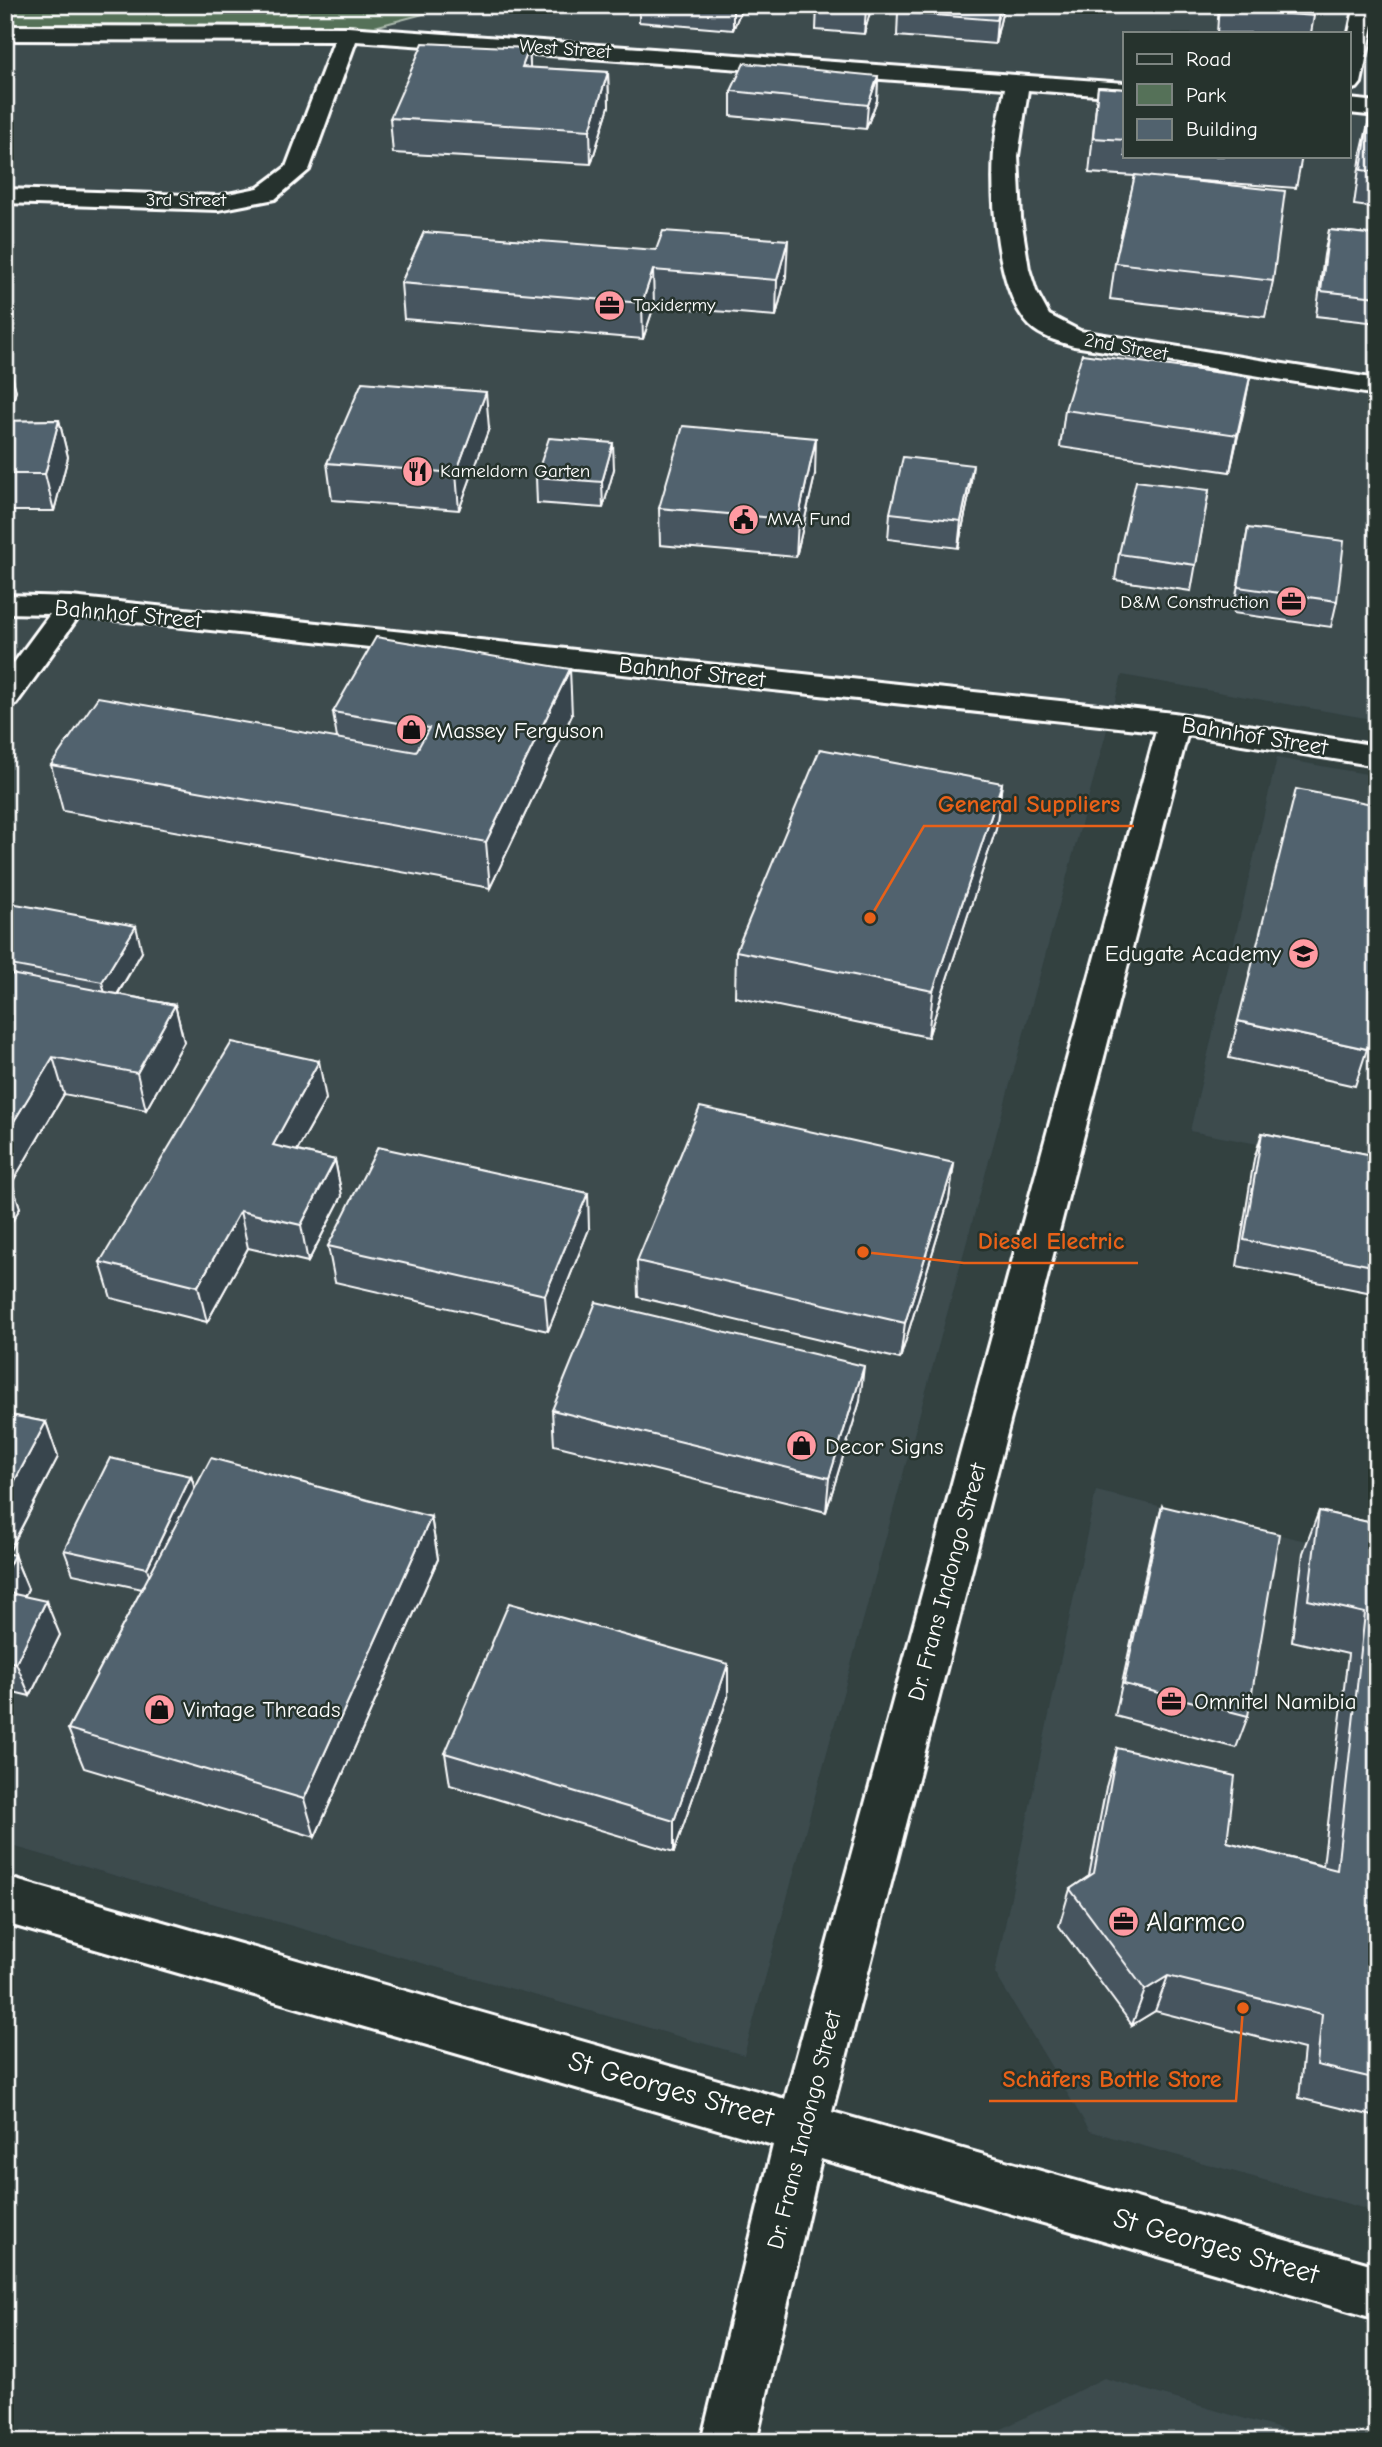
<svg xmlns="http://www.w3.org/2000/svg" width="1382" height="2447" font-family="'Comic Neue',sans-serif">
	<rect width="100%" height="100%" fill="#334140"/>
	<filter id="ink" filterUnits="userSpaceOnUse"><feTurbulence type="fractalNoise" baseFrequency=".0143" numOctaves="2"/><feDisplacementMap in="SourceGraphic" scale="14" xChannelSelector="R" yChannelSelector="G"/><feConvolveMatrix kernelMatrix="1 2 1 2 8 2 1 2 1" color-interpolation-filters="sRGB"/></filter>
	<g filter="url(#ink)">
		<g fill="#3c4b4e" fill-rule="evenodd">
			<path d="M457,5h920v715l-255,-45 -378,1380 -739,-211v-1811l343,1zM1125,33h224v123h-224z"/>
			<path d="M1277,758l100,18v391l-187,-36z"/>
			<path d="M1096,1491l281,67v654l-287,-81 -95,-158z"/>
			<path d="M1104,2378l221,64h-349z"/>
		</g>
		<path fill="#557158" stroke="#aab8ac" stroke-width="2" d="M5,5h452l-109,29h-343z"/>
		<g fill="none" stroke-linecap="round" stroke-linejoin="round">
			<defs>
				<g id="minor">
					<path d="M1355,5l22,1 -16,77 -4,5 -8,2v-57z"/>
					<path d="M5,26l343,1 777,56v14l-97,-7 -10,66 3,62 8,51 7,22 13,24 31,16 297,48v16l-303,-49c-14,-4 -33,-9 -44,-20 -34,-35 -39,-127 -36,-174 2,-22 7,-43 11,-64l-649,-47 -47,129 -34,29 -57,11 -213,-7v-14l213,7 40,-8 28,-21 48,-126 -329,-1z"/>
					<path d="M1349,99l28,3v14l-28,-3z"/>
					<path d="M5,595l66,2 1103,116 203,33v20l-190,-31 -355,1377 545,154v53l-556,-160 -65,283h-55l72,-297 -768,-222v-46l780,222 371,-1368 -1077,-115 -63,88 -11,3v-32l45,-61 -45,-1z"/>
				</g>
			</defs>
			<use href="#minor" stroke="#fff" stroke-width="6"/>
			<use href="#minor" fill="#26332d" fill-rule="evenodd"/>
		</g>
		<g fill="#46545f" stroke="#fff" stroke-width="2">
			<path d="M639,5h104l-10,25 -94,-8z"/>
			<path d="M817,5h55l-8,29 -48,-4z"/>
			<path d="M900,5h104l-9,39 -98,-8 1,-24z"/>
			<path d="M1219,5h95v11l-3,17h-94z"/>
			<path d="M529,48l1,20 78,4 1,34 -18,58 -198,-11 -3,-35z"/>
			<path d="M878,76l-1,24 -11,29 -135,-13v-25z"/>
			<path d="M1098,87l27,2v67h177l-6,32 -123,-9 100,102 -8,36 -155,-18 5,-36 20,-87 -46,-3z"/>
			<path d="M1369,119l8,1v88l-23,-3 7,-51z"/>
			<path d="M1329,230l48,5v88l-61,-7 8,-61z"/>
			<path d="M424,232l362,44 -10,40 -122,-10 -11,33 -239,-20 -3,-36z"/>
			<path d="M5,355l11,36 -9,30 52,-1 9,37 -14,54h-49z"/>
			<path d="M1250,377l-20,95 -170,-25 5,-37z"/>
			<path d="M489,428l-30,82 -127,-10 -5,-37z"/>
			<path d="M614,469l-11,39 -66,-5 -1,-26z"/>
			<path d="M815,475l-19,82 -136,-12 -1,-37z"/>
			<path d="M1209,490l-18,101 -76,-11 4,-26z"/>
			<path d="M970,491l-12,57 -70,-9 2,-26z"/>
			<path d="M1248,528l89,73 -6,26 -98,-14z"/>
			<path d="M333,712l239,3 -82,173 -427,-77 -12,-46 286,-27z"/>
			<path d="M1002,783l-6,46 -68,208 -193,-40 1,-46z"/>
			<path d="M5,902l137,50 -24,42 57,11 9,37 -38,68 -82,-16 -51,87 -2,-1 9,28 -15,25z"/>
			<path d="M1238,1021l129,28 -12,37 -126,-28z"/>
			<path d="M326,1099l-29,52 38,9 7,36 -34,66 -60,-14 -41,74 -96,-24 -11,-36z"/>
			<path d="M1262,1133l115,23v138l-140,-28 17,-107z"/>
			<path d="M954,1163l-5,36 -49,160 -262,-62 -1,-36z"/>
			<path d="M589,1229l-41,102 -213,-49 -7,-36z"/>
			<path d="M860,1401l-34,111 -272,-67 -2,-35z"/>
			<path d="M5,1414l41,8 12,35 -50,97 6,1 14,34 -4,7 36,39 -30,61 -25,-6z"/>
			<path d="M191,1476l4,13 236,28 7,42 -123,278 -231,-69 -16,-39 74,-140 -69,-15 -9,-24z"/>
			<path d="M1162,1506l86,210 -12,32 -121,-32 38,-176z"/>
			<path d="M1319,1511l58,13v593l-78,-19 5,-49 -149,-38 -23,14 -73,-99 11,-37 19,-13 17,-89 11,-39 110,94 96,24 25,-212 -56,-13 11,-88z"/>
			<path d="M728,1697l-54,155 -224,-67 -5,-32z"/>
		</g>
		<g fill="#39454d" stroke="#fff" stroke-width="2">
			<path d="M734,5h9l-10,25v-24z"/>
			<path d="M867,5h5l-8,29 2,-24z"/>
			<path d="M1001,5h3l-9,39 2,-24z"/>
			<path d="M529,48l2,34 -9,-15z"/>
			<path d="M608,72l1,34 -18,58 -1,-34z"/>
			<path d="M878,76l-1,24 -11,29 2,-24z"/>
			<path d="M788,240l-2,36 -10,40 1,-36z"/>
			<path d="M653,270l1,36 -11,33 -1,-36z"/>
			<path d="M7,354l9,37 -11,35v-66z"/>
			<path d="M1250,377l-7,37 -13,58 7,-37z"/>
			<path d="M486,392l3,36 -30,82 -3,-37z"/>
			<path d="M59,420l9,37 -14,54 -9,-37z"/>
			<path d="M816,438l-1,37 -19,82 2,-37z"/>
			<path d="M613,443l1,26 -11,39 -1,-26z"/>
			<path d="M973,465l-3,26 -12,57 3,-27z"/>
			<path d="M570,669l2,46 -82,173 -4,-46z"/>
			<path d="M1002,783l-6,46 -68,208 5,-46z"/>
			<path d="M136,926l6,26 -33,56 -7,-26z"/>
			<path d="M175,1005l9,37 -38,68 -9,-37z"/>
			<path d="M53,1057l11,37 -51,87 -8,-22v-23z"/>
			<path d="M319,1061l7,38 -46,82 -7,-36z"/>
			<path d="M335,1160l7,36 -34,66 -7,-37z"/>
			<path d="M954,1163l-5,36 -49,160 5,-36z"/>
			<path d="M8,1171l12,37 -15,25v-58z"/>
			<path d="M588,1193l1,36 -41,102 -3,-36z"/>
			<path d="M240,1211l8,37 -41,74 -9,-36z"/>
			<path d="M864,1366l-4,35 -34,111 3,-34z"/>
			<path d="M46,1422l12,35 -53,102v-60z"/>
			<path d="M191,1476l7,24 -43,92 -8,-24z"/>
			<path d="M431,1517l7,42 -123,278 -11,-38z"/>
			<path d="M14,1555l14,34 -17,35 -6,-14v-36z"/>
			<path d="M46,1601l14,34 -30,61 -14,-33z"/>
			<path d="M728,1664v33l-54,155v-31z"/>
			<path d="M1168,1976l-13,35 -23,14 13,-35z"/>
			<path d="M5,2283l6,8 -6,26z"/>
		</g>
		<g fill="#51626e" stroke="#fff" stroke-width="2">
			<path d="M817,5h50l-1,5 -49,-3z"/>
			<path d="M900,5h101l-4,15 -99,-8z"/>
			<path d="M1222,5h92v11l-93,-7z"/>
			<path d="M423,43l106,5 -7,19 86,5 -18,58 -200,-12z"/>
			<path d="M744,63l134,13 -10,29 -137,-14z"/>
			<path d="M1098,87l27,2v51l-32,-2z"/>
			<path d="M1369,119l8,1v52l-16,-2z"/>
			<path d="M1135,175l150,16 -12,90 -158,-18z"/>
			<path d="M1329,230l48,5v62l-56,-6z"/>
			<path d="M663,231l125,9 -11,40 -124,-10 -11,33 -241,-20 23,-51 232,18z"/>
			<path d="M1082,354l168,23 -13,58 -172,-25z"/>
			<path d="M362,382l124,10 -30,81 -129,-10z"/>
			<path d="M59,420l-14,54h-40v-53z"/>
			<path d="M683,426l133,12 -18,82 -139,-12z"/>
			<path d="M549,438l64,5 -11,39 -66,-5z"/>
			<path d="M903,457l70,8 -12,56 -71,-8z"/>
			<path d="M1136,481l73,9 -13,75 -77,-11z"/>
			<path d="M1248,528l96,13 -7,60 -99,-14z"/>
			<path d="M376,637l194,32 -84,173 -435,-77 47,-68 318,55 13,-24 -96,-16z"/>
			<path d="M820,749l182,34 -69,208 -197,-40z"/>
			<path d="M1296,789l81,16v194l-10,50 -129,-28z"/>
			<path d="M5,902l131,24 -34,56 -97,-18z"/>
			<path d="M5,973l170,32 -38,68 -84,-16 -48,79z"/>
			<path d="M232,1042l87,19 -46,84 62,15 -34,65 -61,-14 -42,75 -98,-24z"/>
			<path d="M700,1107l254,56 -49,160 -268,-62z"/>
			<path d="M1262,1133l115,23v111l-133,-27z"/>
			<path d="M378,1147l210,46 -43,102 -217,-49z"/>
			<path d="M596,1302l268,64 -35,112 -277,-68z"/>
			<path d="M5,1414l41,8 -41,77z"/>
			<path d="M110,1458l81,18 -44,92 -83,-18z"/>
			<path d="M211,1458l220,59 -127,282 -236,-70z"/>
			<path d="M1162,1506l117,28 -31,182 -124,-32z"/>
			<path d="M1319,1511l58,13v555l-60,-14 5,-51 -154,-38 -23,14 -75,-101 24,-16 23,-125 118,28 -8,66 110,28 28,-257 -57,-13z"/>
			<path d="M5,1553l9,2 -9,19z"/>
			<path d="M5,1592l41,9 -30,62 -11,-2z"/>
			<path d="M509,1603l219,61 -54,157 -229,-68z"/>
		</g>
	</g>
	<defs>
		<symbol id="office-disc" viewBox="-11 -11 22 22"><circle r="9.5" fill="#ff9aa2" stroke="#26332d"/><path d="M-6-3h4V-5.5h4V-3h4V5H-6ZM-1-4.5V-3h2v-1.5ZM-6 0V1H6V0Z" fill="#111"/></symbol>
		<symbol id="restaurant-disc" viewBox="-11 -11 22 22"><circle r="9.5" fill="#ff9aa2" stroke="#26332d"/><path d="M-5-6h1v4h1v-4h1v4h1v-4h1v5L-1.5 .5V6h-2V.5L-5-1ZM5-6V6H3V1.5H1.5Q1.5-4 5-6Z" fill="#111"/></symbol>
		<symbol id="civic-disc" viewBox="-11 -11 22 22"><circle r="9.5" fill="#ff9aa2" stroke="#26332d"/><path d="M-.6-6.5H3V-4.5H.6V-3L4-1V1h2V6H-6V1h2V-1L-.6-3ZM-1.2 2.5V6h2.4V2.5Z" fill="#111"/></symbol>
		<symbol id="shop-disc" viewBox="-11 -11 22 22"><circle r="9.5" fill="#ff9aa2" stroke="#26332d"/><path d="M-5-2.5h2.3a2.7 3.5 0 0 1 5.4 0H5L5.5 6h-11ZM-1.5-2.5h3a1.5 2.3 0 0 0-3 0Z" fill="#111"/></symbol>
		<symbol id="school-disc" viewBox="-11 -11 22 22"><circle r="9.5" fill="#ff9aa2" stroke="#26332d"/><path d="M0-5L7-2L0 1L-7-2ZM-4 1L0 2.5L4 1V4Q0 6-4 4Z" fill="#111"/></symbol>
	</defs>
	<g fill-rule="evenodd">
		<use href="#office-disc" x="592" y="288" width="35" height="35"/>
		<use href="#restaurant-disc" x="400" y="454" width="35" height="35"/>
		<use href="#civic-disc" x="726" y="502" width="35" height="35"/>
		<use href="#office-disc" x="1274" y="584" width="35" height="35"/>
		<use href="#shop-disc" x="394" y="712" width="35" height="35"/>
		<use href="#school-disc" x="1286" y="936" width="35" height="35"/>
		<use href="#shop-disc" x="784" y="1428" width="35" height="35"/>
		<use href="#office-disc" x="1154" y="1684" width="35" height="35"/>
		<use href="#shop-disc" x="142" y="1692" width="35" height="35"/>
		<use href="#office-disc" x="1106" y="1904" width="35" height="35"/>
	</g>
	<g text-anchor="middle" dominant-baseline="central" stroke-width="5" stroke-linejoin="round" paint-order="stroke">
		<g font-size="19" fill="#fff" stroke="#26332d">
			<text transform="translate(565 49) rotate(4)">West Street</text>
			<text x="186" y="200">3rd Street</text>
			<text transform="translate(1126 347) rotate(10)">2nd Street</text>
		</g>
		<g font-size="19" fill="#fff" stroke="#26332d" text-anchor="start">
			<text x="633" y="305">Taxidermy</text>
			<text x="440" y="471">Kameldorn Garten</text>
			<text x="767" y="519">MVA Fund</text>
			<text x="1269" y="602" text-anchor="end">D&amp;M Construction</text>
		</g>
		<g font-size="23" fill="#fff" stroke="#26332d">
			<text transform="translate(128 614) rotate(5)">Bahnhof Street</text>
			<text transform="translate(692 672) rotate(6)">Bahnhof Street</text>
			<text transform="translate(1255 736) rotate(9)">Bahnhof Street</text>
			<text transform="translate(947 1582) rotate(-75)">Dr. Frans Indongo Street</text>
			<text transform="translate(804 2130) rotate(-76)">Dr. Frans Indongo Street</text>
		</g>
		<g font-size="23" fill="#fff" stroke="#26332d" text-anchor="start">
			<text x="434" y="730">Massey Ferguson</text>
			<text x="1281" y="953" text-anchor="end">Edugate Academy</text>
			<text x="825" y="1446">Decor Signs</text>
			<text x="1194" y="1701">Omnitel Namibia</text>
			<text x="183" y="1709">Vintage Threads</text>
		</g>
		<g font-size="28" fill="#fff" stroke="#26332d" text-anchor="start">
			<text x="1146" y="1922">Alarmco</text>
		</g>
		<g font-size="28" fill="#fff" stroke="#26332d">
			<text transform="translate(671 2089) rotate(16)">St Georges Street</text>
			<text transform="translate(1216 2246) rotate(16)">St Georges Street</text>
		</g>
	</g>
	<path fill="none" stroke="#e96118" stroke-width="2.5" d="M870 918L924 826H1134M863 1252L964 1263H1138M1243 2008L1236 2101H989"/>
	<g fill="#e96118" stroke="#26332d" stroke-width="2.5">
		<circle cx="870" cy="918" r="7"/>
		<circle cx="863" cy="1252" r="7"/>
		<circle cx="1243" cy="2008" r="7"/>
	</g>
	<g font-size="24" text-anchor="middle" font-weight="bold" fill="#e96118" stroke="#26332d" stroke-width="5" stroke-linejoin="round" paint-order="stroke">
		<text x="1029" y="812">General Suppliers</text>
		<text x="1051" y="1249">Diesel Electric</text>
		<text x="1112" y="2087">Schäfers Bottle Store</text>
	</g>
	<rect width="1382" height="2447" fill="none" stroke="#26332d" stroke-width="28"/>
	<rect x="14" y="14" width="1354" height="2419" fill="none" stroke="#fff" stroke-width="2.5" filter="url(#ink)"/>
	<rect x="1123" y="32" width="228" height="126" fill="#26332d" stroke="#7d8581" stroke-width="2"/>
	<rect x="1137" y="54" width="35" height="10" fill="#26332d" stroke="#7d8581" stroke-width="2"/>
	<text x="1186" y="66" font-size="21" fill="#ffffff">Road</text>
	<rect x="1137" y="84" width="35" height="21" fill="#557158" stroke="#7d8581" stroke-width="2"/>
	<text x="1186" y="102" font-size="21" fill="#ffffff">Park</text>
	<rect x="1137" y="119" width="35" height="21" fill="#51626e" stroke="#7d8581" stroke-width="2"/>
	<text x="1186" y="136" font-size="21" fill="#ffffff">Building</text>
</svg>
